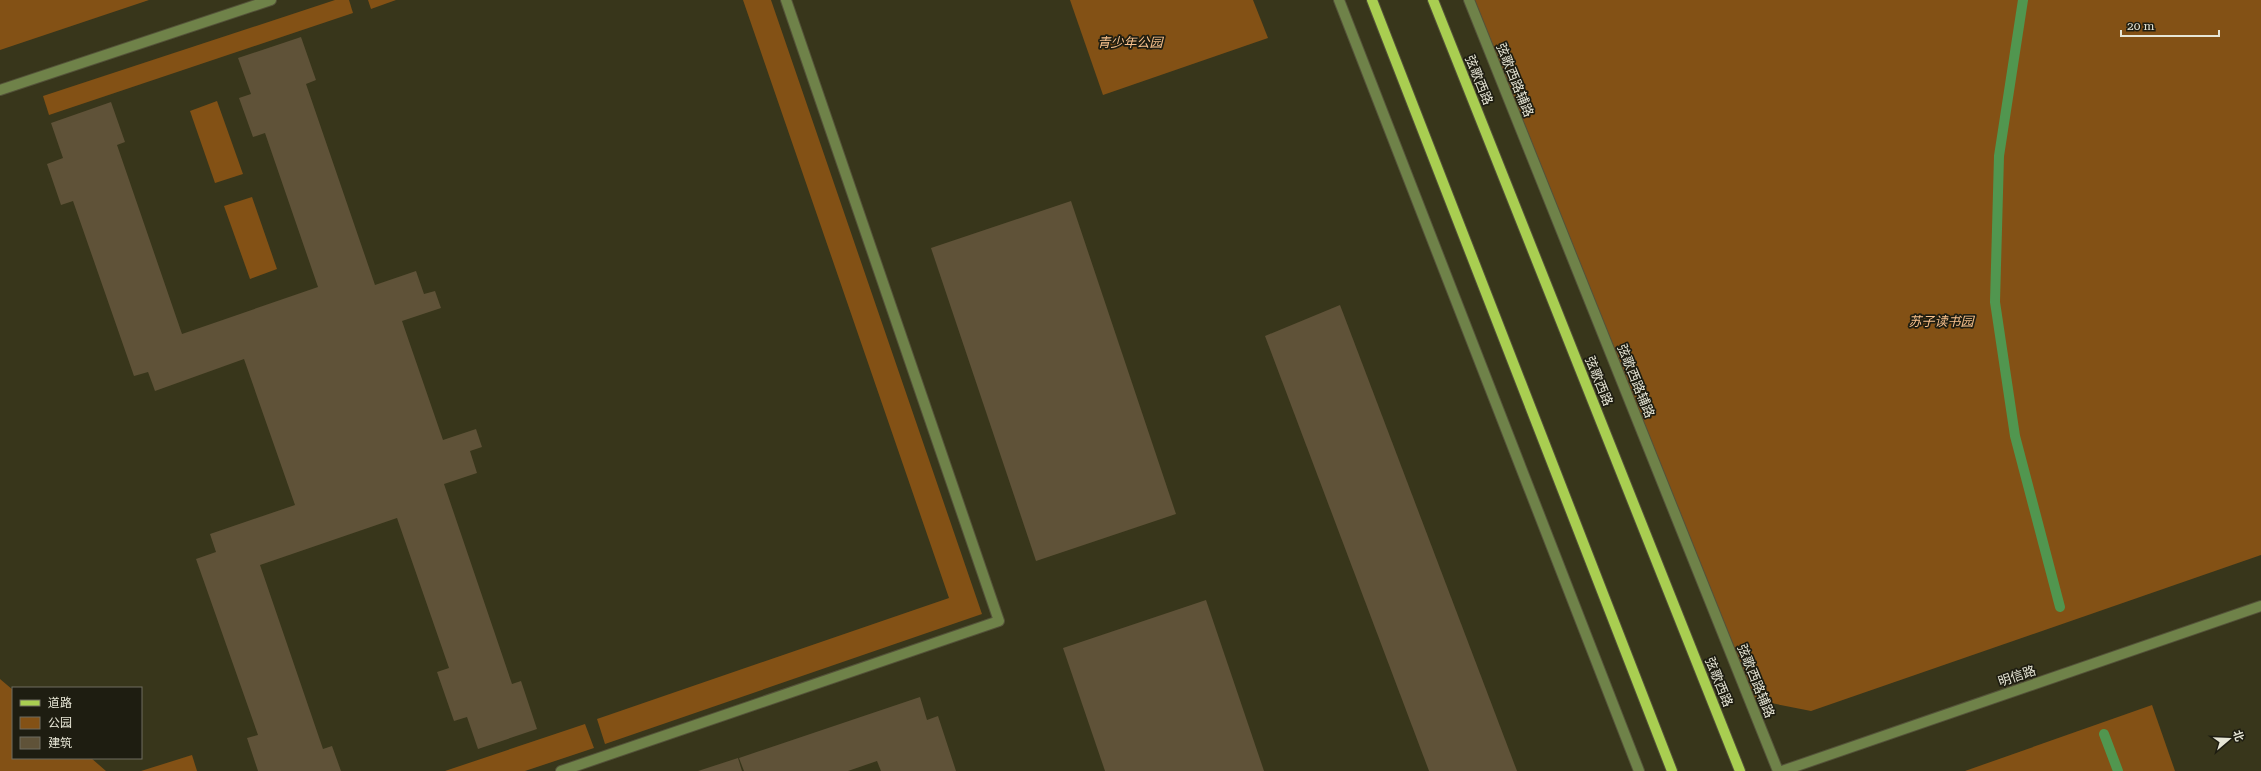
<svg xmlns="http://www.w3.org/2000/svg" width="2261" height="771" font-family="'Roboto Serif','Noto Sans SC',serif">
	<rect width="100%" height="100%" fill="#38361b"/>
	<g fill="#835115">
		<path d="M0,0h149l-149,50z"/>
		<path d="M335,0h14l4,13 -304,102 -6,-19z"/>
		<path d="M368,0h28l-25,9z"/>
		<path d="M743,0h28l211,614 -377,130 -8,-25 352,-121z"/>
		<path d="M1070,0h183l15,38 -165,57z"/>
		<path d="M1472,0h789v555l-450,156 -65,-13z"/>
		<path d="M217,101l26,73 -28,9 -25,-72z"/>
		<path d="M252,197l25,72 -27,10 -26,-73z"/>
		<path d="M0,679l13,11v68h78l15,13h-106z"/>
		<path d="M2152,705l23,66h-210z"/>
		<path d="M585,724l9,24 -69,23h-80z"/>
		<path d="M192,755l5,16h-56z"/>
	</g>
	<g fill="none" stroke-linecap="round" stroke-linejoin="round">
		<g stroke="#51964f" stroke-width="10">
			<path d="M2023,0l-24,156 -4,146 20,134 45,171"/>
			<path d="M2104,734l14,37"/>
		</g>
	</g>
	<g fill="#5f5238">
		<path d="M301,37l15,43 -10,4 69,201 41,-14 8,23 11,-3 6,17 -39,13 41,119 33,-11 6,18 -12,4 7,22 -33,11 68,200 9,-3 16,48 -59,20 -11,-32 -13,4 -17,-49 12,-4 -52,-150 -137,47 63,184 9,-3 9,25h-83l-11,-33 11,-3 -62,-176 20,-7 -6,-18 85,-29 -51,-146 -89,32 -7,-19 -14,4 -61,-175 -12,4 -14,-41 16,-6 -12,-35 60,-21 14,40 -8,3 65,189 136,-47 -53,-154 -12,4 -14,-39 12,-4 -13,-36z"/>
		<path d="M1071,201l105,313 -140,47 -105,-313z"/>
		<path d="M1340,305l177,466h-88l-164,-435z"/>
		<path d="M1206,600l58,171h-159l-42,-123z"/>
		<path d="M920,697l7,23 11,-4 18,55h-75l-4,-10 -29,10h-104l-5,-13z"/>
		<path d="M738,758l4,13h-44z"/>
	</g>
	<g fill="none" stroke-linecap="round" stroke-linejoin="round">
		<defs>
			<g id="minor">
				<path d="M1339,0l300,771"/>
				<path d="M1469,0l309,771"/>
				<path d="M0,90l271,-90"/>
				<path d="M561,771l438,-150 -213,-621"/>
				<path d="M1782,771l479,-165"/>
			</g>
			<g id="major">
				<path d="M1372,0l300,771"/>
				<path d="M1433,0l307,771"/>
			</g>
		</defs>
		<use href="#minor" stroke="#545239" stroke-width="12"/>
		<use href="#major" stroke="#545239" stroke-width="12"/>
		<use href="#minor" stroke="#6f8249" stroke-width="10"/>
		<use href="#major" stroke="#a9ce51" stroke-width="10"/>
	</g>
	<g text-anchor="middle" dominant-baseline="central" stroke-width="3.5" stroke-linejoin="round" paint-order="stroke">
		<g font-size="13" font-style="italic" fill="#f8c18c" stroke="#1e1d11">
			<text x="1130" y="42">青少年公园</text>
			<text x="1941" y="321">苏子读书园</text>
		</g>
		<g font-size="13" fill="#e7e6d6" stroke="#1e1d11">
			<text transform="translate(1479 80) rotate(68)">弦歌西路</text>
			<text transform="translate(1515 80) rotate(68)">弦歌西路辅路</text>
			<text transform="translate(1599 381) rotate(68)">弦歌西路</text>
			<text transform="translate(1636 381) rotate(68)">弦歌西路辅路</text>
			<text transform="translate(2017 676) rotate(-19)">明信路</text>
			<text transform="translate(1756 681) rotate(68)">弦歌西路辅路</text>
			<text transform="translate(1719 682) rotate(68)">弦歌西路</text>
		</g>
	</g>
	<rect x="12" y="687" width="130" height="72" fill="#1e1d11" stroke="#6e6d60"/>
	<rect x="20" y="700" width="20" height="6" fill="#a9ce51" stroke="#6e6d60"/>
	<text x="48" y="707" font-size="12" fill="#e7e6d6">道路</text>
	<rect x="20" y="717" width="20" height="12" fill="#835115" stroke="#6e6d60"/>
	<text x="48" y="727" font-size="12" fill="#e7e6d6">公园</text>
	<rect x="20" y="737" width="20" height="12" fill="#5f5238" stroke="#6e6d60"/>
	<text x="48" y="747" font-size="12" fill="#e7e6d6">建筑</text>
	<g transform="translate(2229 739) rotate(71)" stroke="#1e1d11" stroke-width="3" paint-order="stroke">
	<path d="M0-3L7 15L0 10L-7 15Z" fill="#e7e6d6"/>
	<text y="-6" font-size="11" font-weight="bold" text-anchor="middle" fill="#e7e6d6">北</text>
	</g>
	<path d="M2121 30v6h98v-6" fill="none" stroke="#e7e6d6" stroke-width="2"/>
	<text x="2127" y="30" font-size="12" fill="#e7e6d6" stroke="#1e1d11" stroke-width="3" paint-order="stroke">20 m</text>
</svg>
